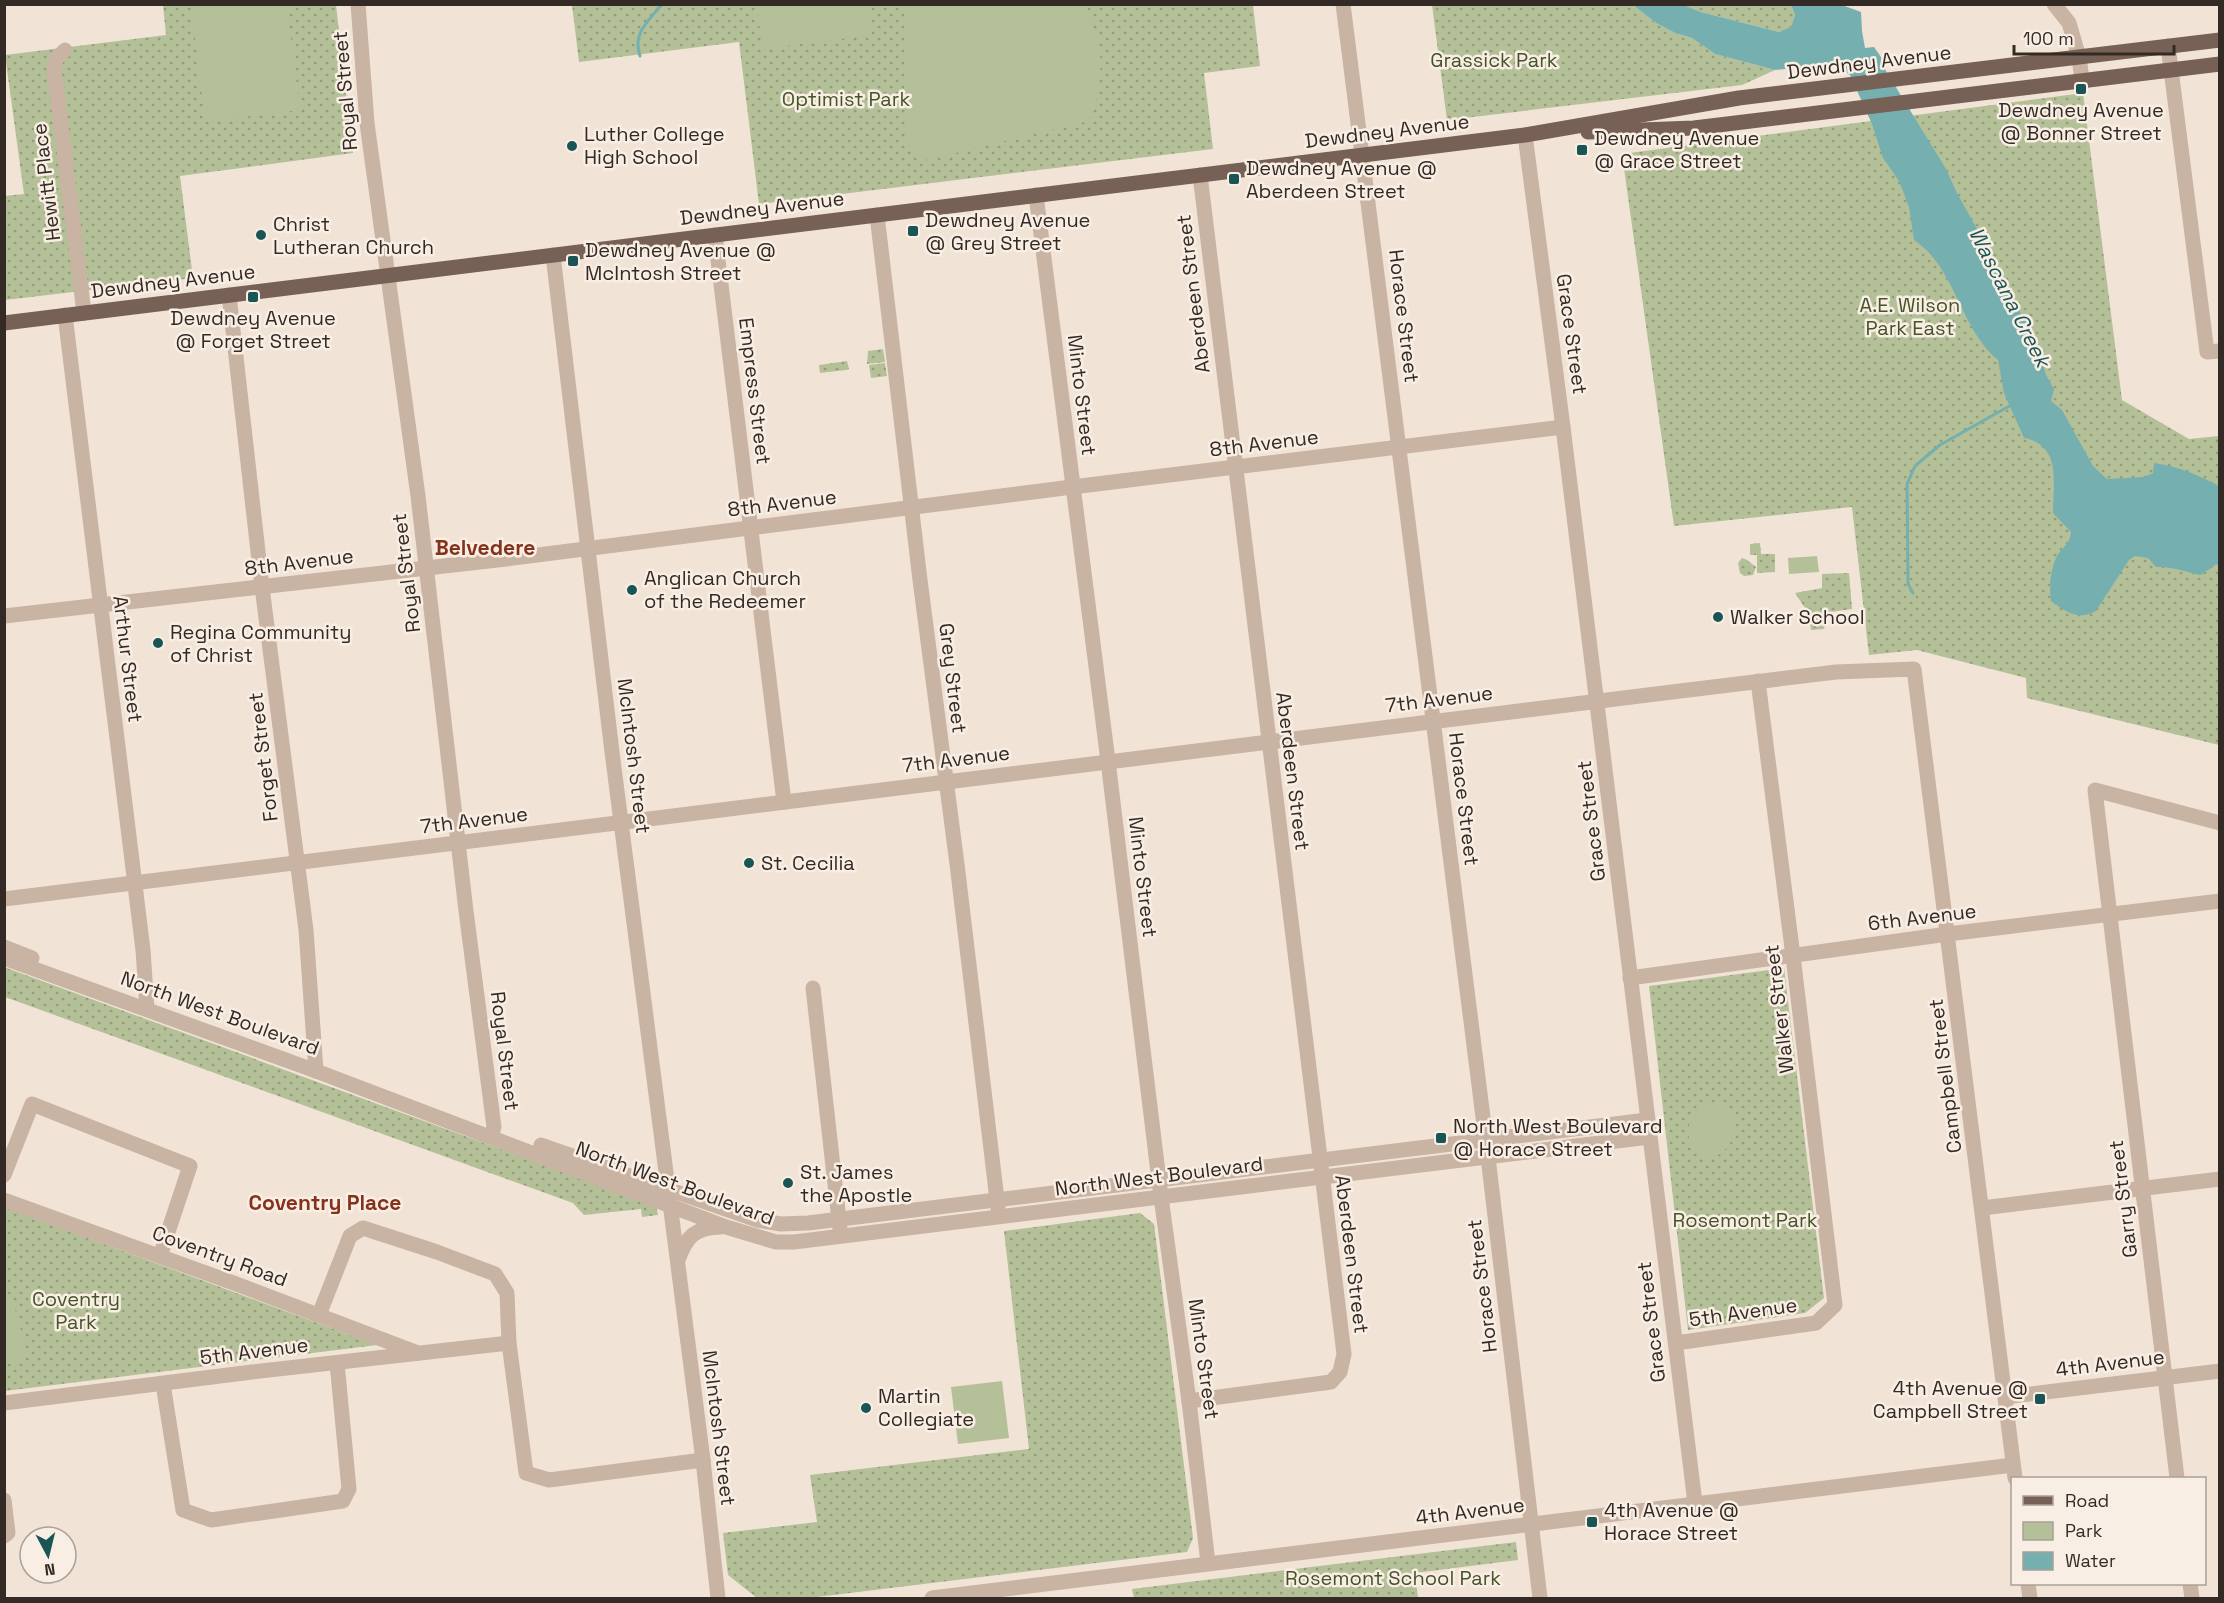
<svg xmlns="http://www.w3.org/2000/svg" width="2224" height="1603" font-family="'Space Grotesk',sans-serif">
	<defs>
		<pattern id="green-dots" width="8" height="8" patternUnits="userSpaceOnUse" patternTransform="scale(1.5)"><rect width="8" height="8" fill="#b4c097"/><path d="M2 2h.1M6 6h.1" fill="none" stroke="#939c7b" stroke-width="1.8" stroke-linecap="round"/></pattern>
	</defs>
	<rect width="100%" height="100%" fill="#f1e4d7"/>
	<g fill="url(#green-dots)">
		<path d="M163,5h173l17,148 -173,23 13,102 -188,22 -1,-104 20,-2 -19,-139 161,-20z"/>
		<path d="M572,5h681l7,61 -56,7 9,76 -454,55 -20,-162 -160,20z"/>
		<path d="M1432,5h201l23,18 19,10 17,5 23,16 60,16 -33,15 -295,35z"/>
		<path d="M1684,5h107l4,10 -4,13 -12,4 -78,-20z"/>
		<path d="M2083,93l39,307 67,39 30,-3v309l-192,-47 -1,-20 -109,-28 -48,5 -17,-148 -178,19 -52,-372z"/>
		<path d="M883,349l2,13 -18,2 1,-13z"/>
		<path d="M847,361l2,8 -3,1 -26,3 -1,-8z"/>
		<path d="M885,363l2,13 -16,2 -2,-13z"/>
		<path d="M1760,543l1,11h14v18l-18,1v-18h-7v-11z"/>
		<path d="M1742,558l5,2 9,7 -3,8 -9,1 -4,-3 -2,-10z"/>
		<path d="M1849,573l3,36 -22,3 -6,17 -13,1 -2,-16 -14,-21 27,-5v-14z"/>
		<path d="M4,967l652,239 2,9 -16,2 -1,-8 -57,6 -11,-12 -568,-206z"/>
		<path d="M1784,968l40,330 -19,15 -117,17 -39,-344z"/>
		<path d="M4,1207l373,138 -372,46z"/>
		<path d="M1140,1213l14,11 39,314 -6,14 -378,46h-52l-29,-23 -5,-42 94,-11 -7,-47 219,-26 -25,-218z"/>
		<path d="M1516,1542l2,18 -103,13 3,25h-284l-2,-9z"/>
	</g>
	<g fill="#b4c097">
		<path d="M191,5h96l13,105 -95,12z"/>
		<path d="M757,5h111l4,30 -110,14z"/>
		<path d="M904,5h179c23,43 22,71 6,116l-162,39 -22,-16z"/>
		<path d="M1817,556l2,16 -30,2 -1,-16z"/>
		<path d="M1711,1103c52,8 10,72 -14,51 -6,-4 -7,-9 -8,-16 -3,-18 7,-28 22,-35z"/>
		<path d="M5,1287l8,15 14,49c-5,12 -11,12 -22,13z"/>
		<path d="M1002,1381l7,57 -51,6 -7,-57z"/>
	</g>
	<path fill="#76afaf" d="M1633,5h51l17,7 78,20 12,-5 4,-12 -4,-10h51l19,7 1,19 3,17 9,-1 9,13 3,11 60,98 11,24 41,74 40,81 8,27 8,14 -3,12 11,9 31,56 14,13 37,-2 9,-4 1,-10c23,3 45,12 65,23v78l-4,1 -14,10c-16,-3 -29,-9 -45,-8l-8,-9 -13,-2 -6,4 -33,51c-17,10 -30,1 -45,-10 -2,-14 -1,-35 8,-48 6,-8 11,-10 12,-21l-18,-19c0,-30 9,-68 -29,-75l-20,-45 -6,-33c-38,-31 -42,-92 -84,-120l-5,-33 -10,-26 -16,-23 -11,-34 -22,-49 -14,-11 -61,6 -60,-16 -23,-16 -17,-5 -19,-10z"/>
	<g fill="none" stroke-linecap="round" stroke-linejoin="round">
		<g stroke="#76afaf" stroke-width="3">
			<path d="M640,56c-8,-23 8,-34 22,-52"/>
			<path d="M1913,593l-5,-9 -1,-100 8,-18 25,-21 73,-41"/>
		</g>
		<g stroke="#c9b3a3" stroke-width="15">
			<path d="M358,4l9,119 51,373 48,415 28,216 -3,10"/>
			<path d="M1343,4l145,1153 52,441"/>
			<path d="M2054,4l15,19 10,34 3,23"/>
			<path d="M2168,46l39,306 13,-1"/>
			<path d="M65,50l-9,9 -2,9 30,245"/>
			<path d="M1525,135l38,292 132,1076"/>
			<path d="M1036,195l72,566 53,436 28,204 19,162"/>
			<path d="M877,215l43,365 37,284 41,344"/>
			<path d="M715,235l69,567"/>
			<path d="M553,255l59,497 91,708 15,138"/>
			<path d="M229,295l33,292 44,343 10,141"/>
			<path d="M65,315l78,635 4,59"/>
			<path d="M4,616l502,-57 566,-72 491,-60"/>
			<path d="M4,899l1676,-208 156,-19 78,-3 101,809"/>
			<path d="M4,947l28,11"/>
			<path d="M4,958l312,113 410,156 50,15h18l855,-105"/>
			<path d="M1630,978l318,-44 272,-33"/>
			<path d="M813,988l27,241"/>
			<path d="M541,1145l216,75 24,4 27,-1 839,-103"/>
			<path d="M4,1175l28,-71 158,62 -30,90"/>
			<path d="M4,1200l235,85 179,68"/>
			<path d="M1982,1208l238,-29"/>
			<path d="M678,1260c9,-24 16,-32 43,-33"/>
			<path d="M319,1315l31,-79 13,-8 74,24 58,22 12,19 2,50 17,130 23,7 154,-20"/>
			<path d="M1676,1343l140,-20 19,-18 -42,-349 -35,-275"/>
			<path d="M163,1384l20,126 28,10 132,-19 6,-12 -12,-126"/>
			<path d="M2005,1397l215,-26"/>
			<path d="M1189,1401l142,-19 9,-10 4,-18 -144,-1179"/>
			<path d="M4,1403l248,-31 257,-29"/>
			<path d="M2177,1478l-82,-688 125,33"/>
			<path d="M4,1500l4,33 -4,3"/>
			<path d="M2028,1584l2,14"/>
			<path d="M2190,1584l2,14"/>
			<path d="M932,1598l1081,-133"/>
		</g>
		<g stroke="#776056" stroke-width="15">
			<path d="M1588,132l106,-4 526,-64"/>
			<path d="M4,323l1521,-188 214,-37 481,-58"/>
		</g>
	</g>
	<g fill="#1a5556" stroke="#f9eee4" stroke-width="2">
		<rect x="2075" y="83" width="12" height="12" rx="3"/>
		<circle cx="572" cy="146" r="6"/>
		<rect x="1576" y="144" width="12" height="12" rx="3"/>
		<rect x="1228" y="173" width="12" height="12" rx="3"/>
		<rect x="907" y="225" width="12" height="12" rx="3"/>
		<circle cx="261" cy="235" r="6"/>
		<rect x="567" y="255" width="12" height="12" rx="3"/>
		<rect x="247" y="291" width="12" height="12" rx="3"/>
		<circle cx="632" cy="590" r="6"/>
		<circle cx="1718" cy="617" r="6"/>
		<circle cx="158" cy="643" r="6"/>
		<circle cx="749" cy="863" r="6"/>
		<rect x="1435" y="1132" width="12" height="12" rx="3"/>
		<circle cx="788" cy="1183" r="6"/>
		<rect x="2034" y="1393" width="12" height="12" rx="3"/>
		<circle cx="866" cy="1408" r="6"/>
		<rect x="1586" y="1516" width="12" height="12" rx="3"/>
	</g>
	<g text-anchor="middle" dominant-baseline="central" stroke-width="5" stroke-linejoin="round" paint-order="stroke">
		<g font-size="20" fill="#455329" stroke="#f9eee4">
			<text x="1494" y="60">Grassick Park</text>
			<text x="846" y="99">Optimist Park</text>
			<text x="1910" y="305">A.E. Wilson<tspan x="1910" dy="23">Park East</tspan></text>
			<text x="1745" y="1220">Rosemont Park</text>
			<text x="76" y="1299">Coventry<tspan x="76" dy="23">Park</tspan></text>
			<text x="1393" y="1578">Rosemont School Park</text>
		</g>
		<g font-size="20" fill="#342a25" stroke="#f9eee4">
			<text transform="translate(1869 62) rotate(-7)">Dewdney Avenue</text>
			<text transform="translate(345 91) rotate(-95)">Royal Street</text>
			<text transform="translate(1387 131) rotate(-7)">Dewdney Avenue</text>
			<text transform="translate(46 182) rotate(-97)">Hewitt Place</text>
			<text transform="translate(762 208) rotate(-7)">Dewdney Avenue</text>
			<text transform="translate(173 281) rotate(-7)">Dewdney Avenue</text>
			<text transform="translate(1193 294) rotate(-97)">Aberdeen Street</text>
			<text transform="translate(1404 316) rotate(83)">Horace Street</text>
			<text transform="translate(1572 334) rotate(82)">Grace Street</text>
			<text transform="translate(755 391) rotate(83)">Empress Street</text>
			<text transform="translate(1082 395) rotate(83)">Minto Street</text>
			<text transform="translate(1264 443) rotate(-7)">8th Avenue</text>
			<text transform="translate(782 503) rotate(-7)">8th Avenue</text>
			<text transform="translate(299 562) rotate(-7)">8th Avenue</text>
			<text transform="translate(406 573) rotate(-97)">Royal Street</text>
			<text transform="translate(128 659) rotate(83)">Arthur Street</text>
			<text transform="translate(953 678) rotate(83)">Grey Street</text>
			<text transform="translate(1439 699) rotate(-7)">7th Avenue</text>
			<text transform="translate(634 756) rotate(83)">McIntosh Street</text>
			<text transform="translate(263 757) rotate(-97)">Forget Street</text>
			<text transform="translate(956 759) rotate(-7)">7th Avenue</text>
			<text transform="translate(1293 771) rotate(83)">Aberdeen Street</text>
			<text transform="translate(1464 799) rotate(83)">Horace Street</text>
			<text transform="translate(474 820) rotate(-7)">7th Avenue</text>
			<text transform="translate(1591 821) rotate(-97)">Grace Street</text>
			<text transform="translate(1143 877) rotate(83)">Minto Street</text>
			<text transform="translate(1922 917) rotate(-7)">6th Avenue</text>
			<text transform="translate(1779 1009) rotate(-97)">Walker Street</text>
			<text transform="translate(220 1013) rotate(20)">North West Boulevard</text>
			<text transform="translate(505 1051) rotate(83)">Royal Street</text>
			<text transform="translate(1945 1076) rotate(-97)">Campbell Street</text>
			<text transform="translate(1159 1176) rotate(-7)">North West Boulevard</text>
			<text transform="translate(675 1183) rotate(20)">North West Boulevard</text>
			<text transform="translate(2123 1199) rotate(-97)">Garry Street</text>
			<text transform="translate(1352 1254) rotate(83)">Aberdeen Street</text>
			<text transform="translate(220 1256) rotate(20)">Coventry Road</text>
			<text transform="translate(1482 1286) rotate(-97)">Horace Street</text>
			<text transform="translate(1743 1312) rotate(-8)">5th Avenue</text>
			<text transform="translate(1651 1322) rotate(-97)">Grace Street</text>
			<text transform="translate(254 1351) rotate(-7)">5th Avenue</text>
			<text transform="translate(1204 1359) rotate(82)">Minto Street</text>
			<text transform="translate(2110 1363) rotate(-7)">4th Avenue</text>
			<text transform="translate(719 1428) rotate(83)">McIntosh Street</text>
			<text transform="translate(1470 1511) rotate(-7)">4th Avenue</text>
		</g>
		<g font-size="20" fill="#342a25" stroke="#f9eee4" text-anchor="start">
			<text x="2081" y="110" text-anchor="middle">Dewdney Avenue<tspan x="2081" dy="23">@ Bonner Street</tspan></text>
			<text x="584" y="134">Luther College<tspan x="584" dy="23">High School</tspan></text>
			<text x="1594" y="138">Dewdney Avenue<tspan x="1594" dy="23">@ Grace Street</tspan></text>
			<text x="1246" y="168">Dewdney Avenue @<tspan x="1246" dy="23">Aberdeen Street</tspan></text>
			<text x="925" y="220">Dewdney Avenue<tspan x="925" dy="23">@ Grey Street</tspan></text>
			<text x="273" y="224">Christ<tspan x="273" dy="23">Lutheran Church</tspan></text>
			<text x="585" y="250">Dewdney Avenue @<tspan x="585" dy="23">McIntosh Street</tspan></text>
			<text x="253" y="318" text-anchor="middle">Dewdney Avenue<tspan x="253" dy="23">@ Forget Street</tspan></text>
			<text x="644" y="578">Anglican Church<tspan x="644" dy="23">of the Redeemer</tspan></text>
			<text x="1730" y="617">Walker School</text>
			<text x="170" y="632">Regina Community<tspan x="170" dy="23">of Christ</tspan></text>
			<text x="761" y="863">St. Cecilia</text>
			<text x="1453" y="1126">North West Boulevard<tspan x="1453" dy="23">@ Horace Street</tspan></text>
			<text x="800" y="1172">St. James<tspan x="800" dy="23">the Apostle</tspan></text>
			<text x="2028" y="1388" text-anchor="end">4th Avenue @<tspan x="2028" dy="23">Campbell Street</tspan></text>
			<text x="878" y="1396">Martin<tspan x="878" dy="23">Collegiate</tspan></text>
			<text x="1604" y="1510">4th Avenue @<tspan x="1604" dy="23">Horace Street</tspan></text>
		</g>
		<g font-size="21" font-style="italic" fill="#1a5556" stroke="#f9eee4">
			<text transform="translate(2010 297) rotate(63)">Wascana Creek</text>
		</g>
		<g font-size="21" font-weight="bold" fill="#85321d" stroke="#f9eee4">
			<text x="485" y="547">Belvedere</text>
			<text x="325" y="1202">Coventry Place</text>
		</g>
	</g>
	<rect width="2224" height="1603" fill="none" stroke="#342a25" stroke-width="12"/>
	<rect x="2011" y="1477" width="195" height="108" fill="#f9eee4" stroke="#aaa098" stroke-width="1.5"/>
	<rect x="2023" y="1496" width="30" height="9" fill="#776056" stroke="#aaa098" stroke-width="1.5"/>
	<text x="2065" y="1507" font-size="18" fill="#342a25">Road</text>
	<rect x="2023" y="1522" width="30" height="18" fill="#b4c097" stroke="#aaa098" stroke-width="1.5"/>
	<text x="2065" y="1537" font-size="18" fill="#342a25">Park</text>
	<rect x="2023" y="1552" width="30" height="18" fill="#76afaf" stroke="#aaa098" stroke-width="1.5"/>
	<text x="2065" y="1567" font-size="18" fill="#342a25">Water</text>
	<g transform="translate(48 1555) rotate(173)"><circle r="28" fill="#f9eee4" stroke="#aaa098" stroke-width="1.5"/>
	<path d="M0-4.5L10 22L0 15L-10 22Z" fill="#1a5556"/>
	<text y="-9" font-size="16" font-weight="bold" text-anchor="middle" fill="#342a25">N</text>
	</g>
	<path d="M2014 45v9h160v-9" fill="none" stroke="#342a25" stroke-width="3"/>
	<text x="2023" y="45" font-size="18" fill="#342a25" stroke="#f9eee4" stroke-width="4.5" paint-order="stroke">100 m</text>
</svg>
